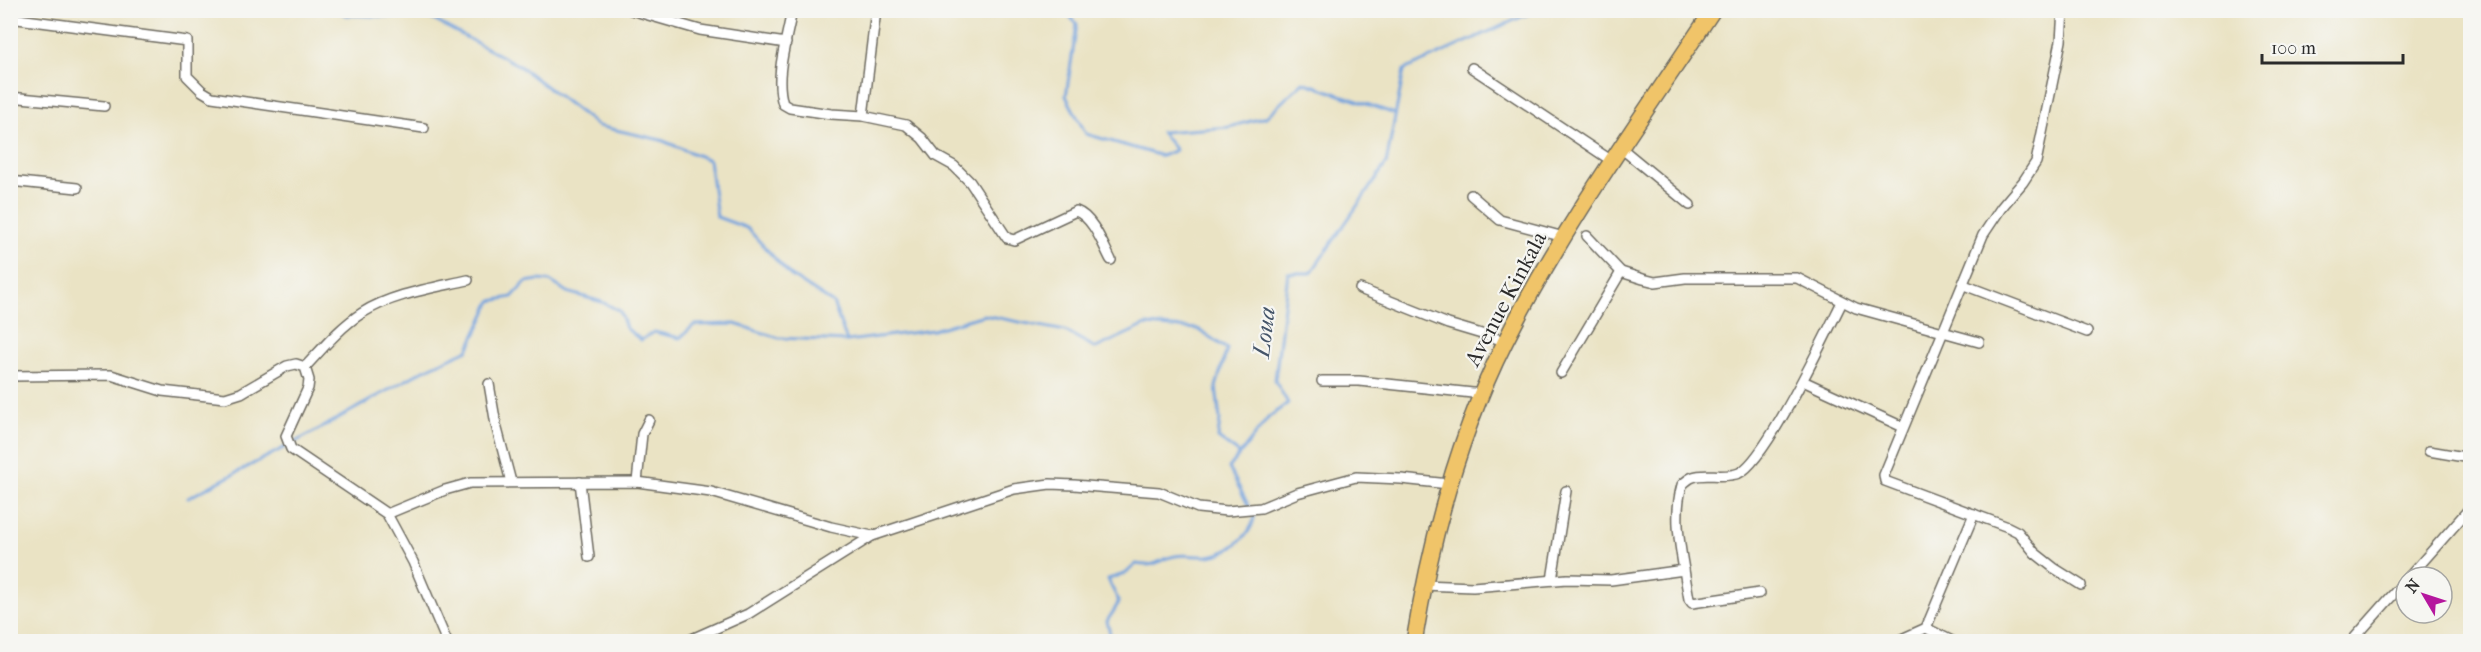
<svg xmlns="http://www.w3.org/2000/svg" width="2481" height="652" font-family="'IM FELL French Canon',serif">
	<rect width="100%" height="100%" fill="#f6f6f2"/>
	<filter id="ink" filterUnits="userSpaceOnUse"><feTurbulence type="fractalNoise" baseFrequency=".0167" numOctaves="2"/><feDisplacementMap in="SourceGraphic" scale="12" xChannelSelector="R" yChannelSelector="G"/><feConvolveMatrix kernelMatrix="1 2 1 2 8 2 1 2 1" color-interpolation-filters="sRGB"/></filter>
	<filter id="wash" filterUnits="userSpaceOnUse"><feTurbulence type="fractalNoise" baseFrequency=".008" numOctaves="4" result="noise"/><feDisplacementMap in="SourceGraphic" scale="24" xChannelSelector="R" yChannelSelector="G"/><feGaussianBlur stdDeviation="1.35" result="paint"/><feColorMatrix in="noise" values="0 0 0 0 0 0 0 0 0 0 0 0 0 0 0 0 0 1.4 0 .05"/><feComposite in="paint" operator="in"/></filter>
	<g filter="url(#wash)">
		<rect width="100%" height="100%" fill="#eae3c4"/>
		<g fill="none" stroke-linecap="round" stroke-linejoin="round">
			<g stroke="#74a3dd" stroke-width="3">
				<path d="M335,10l12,5 83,3 88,47 80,61 63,14 48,20 8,57 30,11 43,47 43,28 14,38 86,-11 51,-15 81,16 31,17 50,-23 52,4 29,20 -11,38 4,32 -2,19 22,16"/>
				<path d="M1063,10l14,14 -11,72 20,38 76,22 14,-6 -15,-18 68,-5 37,-10 37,-35 92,32"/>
				<path d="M188,498l126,-66 110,-62 44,-20 23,-49 21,-4 14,-15 12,-2 12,1 17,11 35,10 18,9 6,17 15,12 13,-8 26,6 14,-13 41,-1 44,14 68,3"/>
				<path d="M1112,642l-5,-21c18,-26 11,-16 1,-42l17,-5 11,-10c24,4 20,-5 39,-8 11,-2 23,1 33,0 19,-1 45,-21 46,-40l-25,-48 40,-51 19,-14 -13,-22 13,-108h23l75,-109 18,-94 133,-60"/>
			</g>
		</g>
	</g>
	<g filter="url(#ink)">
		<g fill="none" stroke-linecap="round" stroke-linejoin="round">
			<defs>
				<g id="street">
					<path d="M631,10l69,20 86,13"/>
					<path d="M792,10c-5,30 -18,65 -9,94l7,4 41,6 32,2 43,9 16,13 14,18 18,10 16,16 37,56 7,2 62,-29c17,6 27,34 35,49"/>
					<path d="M2063,10l-2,31 -25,121 -13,20 -22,26 -18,27 -99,240 1,6 123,46 10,5 17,21 19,15 27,17"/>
					<path d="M10,18l177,23v35l15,15 10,6 212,31"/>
					<path d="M1472,68l140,93"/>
					<path d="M10,97l94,9"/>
					<path d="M863,116l13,-106"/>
					<path d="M1621,148l69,57"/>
					<path d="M10,181l67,7"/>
					<path d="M1471,195l29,25 64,17"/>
					<path d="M1587,236l34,36 22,7 12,3 30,-4h112l59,30 123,34"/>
					<path d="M1964,285l123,47"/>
					<path d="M1360,289l88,35 57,17"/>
					<path d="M305,367c17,-18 35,-40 57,-54 30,-19 71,-25 106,-33"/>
					<path d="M1561,373l60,-101"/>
					<path d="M10,376l101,-1 51,16 63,7 16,-5 46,-27 9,-2 9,3 4,13 -1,8 -22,48 5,13 96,65 26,48 34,80"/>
					<path d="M1322,381h37l123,13"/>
					<path d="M1803,381l100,46"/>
					<path d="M489,384l7,41 15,57"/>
					<path d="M2429,451l41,7"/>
					<path d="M580,482l9,75"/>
					<path d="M637,482l5,-48 7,-14"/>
					<path d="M387,514l58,-24 25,-7 167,-1 74,10 120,35 41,9"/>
					<path d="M1684,570l5,29 3,4 68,-10"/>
					<path d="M2409,577l61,-69"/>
					<path d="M1552,580l14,-89"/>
					<path d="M1423,585l50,2 94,-8 44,1 73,-10c-5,-29 -10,-57 -2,-85 3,-3 8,-7 11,-8 12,-5 31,2 46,-4 27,-12 87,-139 103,-171"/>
					<path d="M1926,628l28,14"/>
					<path d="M685,642l63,-28 124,-78 142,-47 36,-5 24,1 85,7 39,16 29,3 34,-3 36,-15 59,-16 45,2 48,5"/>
					<path d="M1895,642l31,-14 48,-114"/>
					<path d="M2351,642l55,-62"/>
				</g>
				<path id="primary" d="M1414,642c17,-104 44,-206 91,-300 58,-116 136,-223 208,-332"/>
			</defs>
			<use href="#street" stroke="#6e6b61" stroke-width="12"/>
			<use href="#primary" stroke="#6e6b61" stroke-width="18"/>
			<use href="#street" stroke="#fff" stroke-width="9"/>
			<use href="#primary" stroke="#f0c469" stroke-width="15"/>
		</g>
	</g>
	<g text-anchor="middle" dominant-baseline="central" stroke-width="4.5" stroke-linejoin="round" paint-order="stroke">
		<g font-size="22" fill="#2b2b2b" stroke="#f6f6f2">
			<text transform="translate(1506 299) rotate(-62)">Avenue Kinkala</text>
		</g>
		<g font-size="24" font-style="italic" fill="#455569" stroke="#f6f6f2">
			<text transform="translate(1264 332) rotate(-83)">Loua</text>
		</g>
	</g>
	<rect width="2481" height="652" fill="none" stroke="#f6f6f2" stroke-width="36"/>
	<g transform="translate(2424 595) rotate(309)"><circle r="28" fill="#f6f6f2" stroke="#a5a5a2" stroke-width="1.5"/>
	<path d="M0-4.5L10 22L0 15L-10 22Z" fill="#b5179e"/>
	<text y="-9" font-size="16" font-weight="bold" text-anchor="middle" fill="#2b2b2b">N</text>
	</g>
	<path d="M2262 54v9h141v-9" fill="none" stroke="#2b2b2b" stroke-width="3"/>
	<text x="2271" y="54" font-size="18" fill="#2b2b2b" stroke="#f6f6f2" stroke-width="4.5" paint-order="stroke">100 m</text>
</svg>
